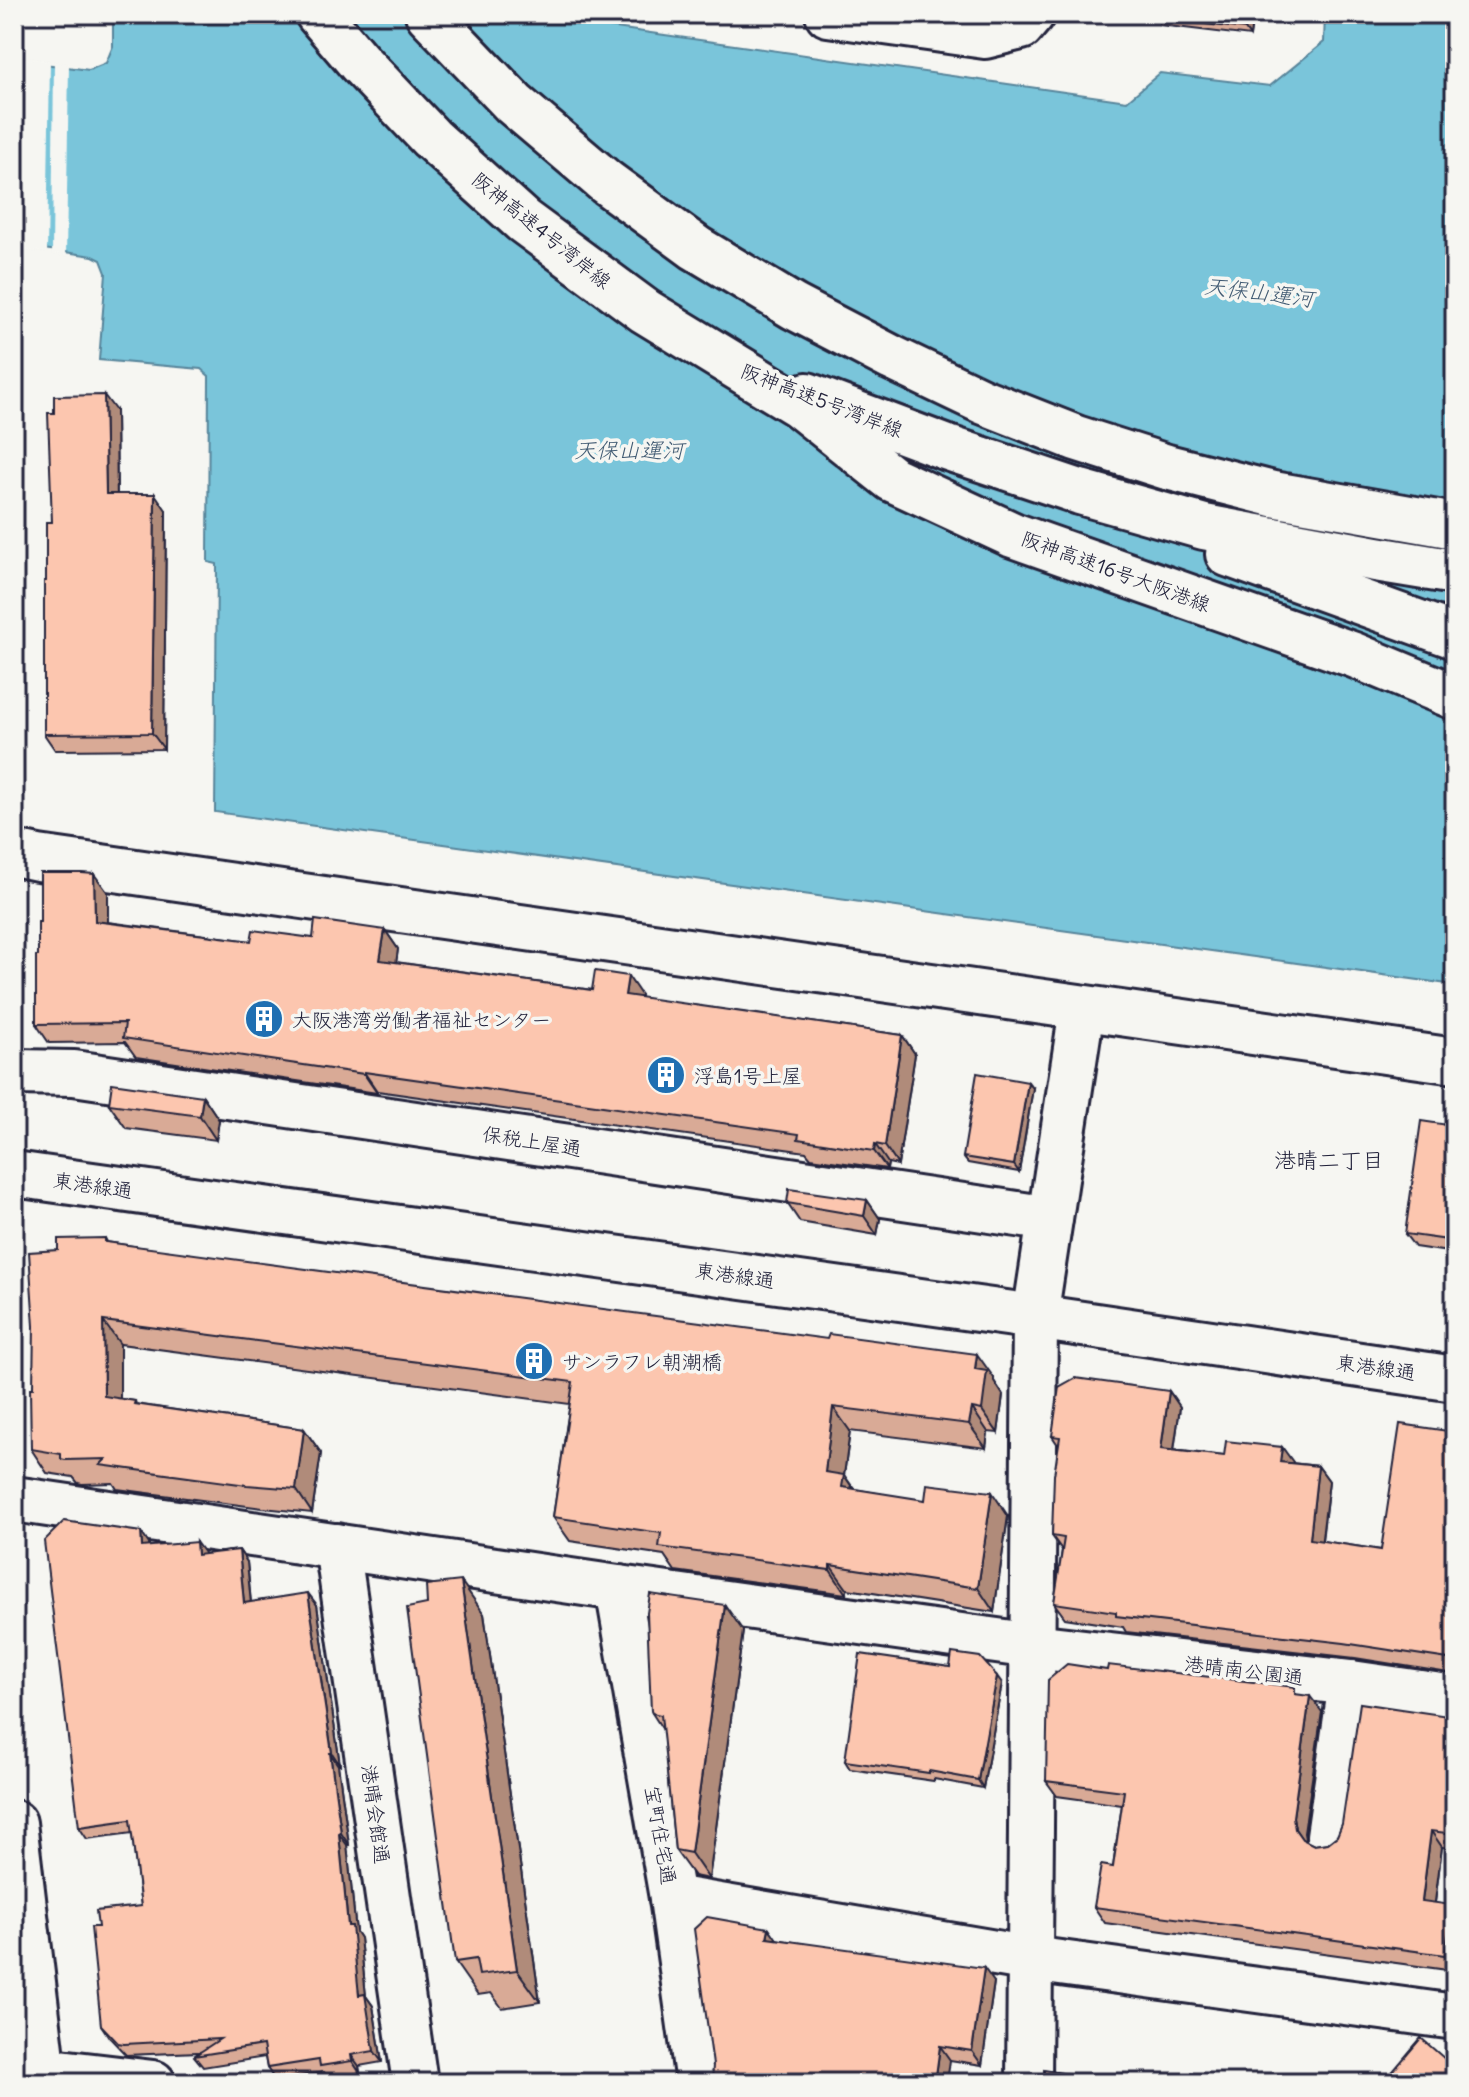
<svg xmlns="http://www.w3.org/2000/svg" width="1469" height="2097" font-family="Delius,'Klee One',sans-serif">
	<rect width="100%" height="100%" fill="#f6f6f2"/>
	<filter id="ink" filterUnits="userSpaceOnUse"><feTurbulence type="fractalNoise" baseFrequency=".0125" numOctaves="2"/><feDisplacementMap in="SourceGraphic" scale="16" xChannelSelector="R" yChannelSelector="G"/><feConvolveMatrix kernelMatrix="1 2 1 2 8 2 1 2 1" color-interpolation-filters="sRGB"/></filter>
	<g filter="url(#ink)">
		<path fill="#7ac5da" stroke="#57849a" stroke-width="2" d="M113,14h405l609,87 33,-28 110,13 54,-44 1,-28h130v971l-1240,-173 2,-248 -9,-2 1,-186 -8,-7 -102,-9 7,-87 -5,-13 -8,-4 -79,-11v-185l75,10 17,-7 7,-17z"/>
		<g fill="#f6f6f2">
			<path d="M14,56l36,5 -3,192 -33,-4z"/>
			<path d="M54,61l15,3 -3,192 -14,-2z"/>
		</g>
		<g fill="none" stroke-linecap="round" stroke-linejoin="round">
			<defs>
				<g id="street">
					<path d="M828,14l157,22 36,-9 11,-13"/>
					<path d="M14,853l24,5 1417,203"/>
					<path d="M14,1072l60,1 976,146"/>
					<path d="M14,1499l604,89 415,58 318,37 104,15"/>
					<path d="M337,1546l78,537"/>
					<path d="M618,1588l54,310 26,185"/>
					<path d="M1329,1836l22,-153"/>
					<path d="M672,1898l359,61 424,58"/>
					<path d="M14,2068l29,2 110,13"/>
					<path d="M1029,2083l6,-766 47,-308"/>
				</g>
				<g id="secondary">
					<path d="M14,1174l1021,143 420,62"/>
					<path d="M14,1823l31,260"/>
				</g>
				<g id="highway">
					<path d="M318,14l41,48 72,76 92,83 122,90 154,94 93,74 121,56 341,120 101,42"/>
					<path d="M428,14l86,90 92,78 90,66 98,59 98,51 90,43 94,37 91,29 106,27 182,32"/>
					<path d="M807,395l138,52 135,45 124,35 172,32 79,13"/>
					<path d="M1228,554l227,82"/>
				</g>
			</defs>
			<use href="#street" stroke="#22223b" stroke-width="50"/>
			<use href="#secondary" stroke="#22223b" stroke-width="50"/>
			<use href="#highway" stroke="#22223b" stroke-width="50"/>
			<use href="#street" stroke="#f6f6f2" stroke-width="44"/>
			<use href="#secondary" stroke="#f6f6f2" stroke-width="44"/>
			<use href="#highway" stroke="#f6f6f2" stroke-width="44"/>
		</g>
		<g fill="#d9aa96" stroke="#22223b" stroke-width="2">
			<path d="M1253,14l-3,22 -90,-11 -4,-7z"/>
			<path d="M116,411l1,83 49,16 -2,239 -109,1 -11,-16 2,-153 6,-59z"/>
			<path d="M108,893v29l143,19 62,-3 72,-8 13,19 -2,13 196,28 49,5v3l261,37 13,19 -17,111 -10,-2 -1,6 -76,-11 -5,-6 -429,-61v2l-241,-36 -11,-15 -76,1 -13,-19 4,-102z"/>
			<path d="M1033,1088l-14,84 -51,-9 -5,-6z"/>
			<path d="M203,1096l16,24 -3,20 -90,-12 -17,-24z"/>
			<path d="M1455,1126v127l-40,-6 -10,-13z"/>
			<path d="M867,1200l13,19 -3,16 -77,-13 -13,-19z"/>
			<path d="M105,1238l2,4 887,136v3l9,14 -5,38 -10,-1 -2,16 -136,-17 -6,44 10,14 154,27 -14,96 -147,-23 -1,5 -171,-23 -11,-16 -94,-14 -17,-24 17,-113 -450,-60v55l15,2 1,3 168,25 17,24 -9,60 -49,-5 -146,-19 -4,-6 -31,1 -4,-1 -5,-6 -26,-4 -16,-24 2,-61 25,-138z"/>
			<path d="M1169,1391l11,16 -6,43 50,6 58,-9 10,16 26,3 11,15 -7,60 59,9 74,-118v242l-100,-16 -229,-26 -3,-5 -58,-9 -11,-15 8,-53 -10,-14 6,-91 -6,-9z"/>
			<path d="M149,1544v2l55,8 35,-4 8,12 4,40 66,3 23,160h-2l11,80h-2l9,87 4,6 6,58 7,10 9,56 -23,4 1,7 -32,5 -4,-6 -49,8 -8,-12 -2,-11 -62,10 -9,-11 6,-4 -74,3 -17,-18 -8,-12 -3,-98 43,-21 -9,-73 -45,6 -8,-12z"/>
			<path d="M484,1614l56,388 -38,6 -11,-15 -13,2 -23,-33z"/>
			<path d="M743,1631l-34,248 -15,-3 -19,-26 -12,-120 -11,-17z"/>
			<path d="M1002,1683l-19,105 -49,-9v2l-84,-12 -5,-8z"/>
			<path d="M1301,1695l21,17 -18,121 1,8 9,4 14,-2 9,-7 118,-119v132l-13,-2 -7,56 20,6v62l-350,-48 -11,-16 19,-40 9,-62 -65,-9 -11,-15z"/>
			<path d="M769,1928l8,12 217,42 -12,83 -32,-5 -237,5z"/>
		</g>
		<g fill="#b08b7a" stroke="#22223b" stroke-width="2">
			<path d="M1247,14h6l-3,22 -5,-7z"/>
			<path d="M104,395l12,16 1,99 -11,-16z"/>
			<path d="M155,494l11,16 -2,239 -12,-16z"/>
			<path d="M94,874l14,19v47l-13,-19z"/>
			<path d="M385,930l13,19 -4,30 -14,-19z"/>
			<path d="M628,976l13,19 -3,19 -13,-19z"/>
			<path d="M902,1035l13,19 -17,111 -13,-19z"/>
			<path d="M364,1072l13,19v2l-13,-19z"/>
			<path d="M1028,1082l5,6 -14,84 -5,-7z"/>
			<path d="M203,1096l16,24 -3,20 -16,-24z"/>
			<path d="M875,1144l13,19 -1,6 -13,-18z"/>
			<path d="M867,1200l13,19 -3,16 -13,-19z"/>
			<path d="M103,1321l17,23v76l-16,-24z"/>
			<path d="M977,1354l17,24v3l9,14 -5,38 -16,-23 -7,-41z"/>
			<path d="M1169,1391l11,16 -8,57 -11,-15z"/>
			<path d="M833,1407l17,24 -6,44 16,24 -1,12 -34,-39z"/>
			<path d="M972,1408l16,24 -2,16 -17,-24z"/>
			<path d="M304,1429l17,24 -9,60 -16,-24z"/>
			<path d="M1282,1447l11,15 -2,15 -11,-15z"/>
			<path d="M1318,1466l11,15 -9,73 -10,-15z"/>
			<path d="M992,1492l16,24 -14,96 -16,-24z"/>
			<path d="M141,1532l8,12 1,14 -8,-11z"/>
			<path d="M196,1542l8,11 1,13 -8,-11z"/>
			<path d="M239,1550l8,12 5,53 -8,-12z"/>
			<path d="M830,1565l17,24 -1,5 -16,-24z"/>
			<path d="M461,1581l23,33 56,388 -23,-32z"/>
			<path d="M308,1593l9,12 23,160 -8,-12z"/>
			<path d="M725,1605l18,26 -34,248 -18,-26z"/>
			<path d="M997,1676l5,7 -19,105 -5,-8z"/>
			<path d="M1310,1696l12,16 -18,121 2,12 -11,-16 -2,-12z"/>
			<path d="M330,1753l8,12 11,80 -8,-12z"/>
			<path d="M1431,1831l11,16 -9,70 -11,-16z"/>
			<path d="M339,1834l8,11 9,87 4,6 6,58 7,10 9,56 -8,-11 -15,-56 -11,-69z"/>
			<path d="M1452,1905l3,4v60l-10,-14z"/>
			<path d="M769,1928l10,14 -12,-4z"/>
			<path d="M984,1968l10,14 -12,83 -10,-14z"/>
			<path d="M940,2046l10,14 -3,23h-12z"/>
			<path d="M351,2055l8,11 1,7 -8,-12z"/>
			<path d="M1453,2066l2,2v15h-17z"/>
		</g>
		<g fill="#fcc6af" stroke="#22223b" stroke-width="2">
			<path d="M1156,14h91l-2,15 -89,-11z"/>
			<path d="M104,395l2,99h49l-3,239 -108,1v-153h2v-59h6l-4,-109h6v-17z"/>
			<path d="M40,873h42l12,1 1,47 156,20 2,-11 60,8 2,-18 70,10 -5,30 212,30 3,-19 33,5 -3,19 277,40 -17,111 -10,-2 -1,7 -76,-12 1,-5 -435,-62v2l-241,-36 2,-15 -89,1v-68h2v-34h2z"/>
			<path d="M977,1073l51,9 -14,83 -51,-8z"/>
			<path d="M112,1083l91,13 -3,20 -91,-12z"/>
			<path d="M1421,1121l34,5v115l-50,-7z"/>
			<path d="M789,1189l78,11 -3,16 -77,-13z"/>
			<path d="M105,1238v4l722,97 2,-5 148,20 -2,15 12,2 -5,39 -10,-2 -3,16 -136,-17 -8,65 19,3 -2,12 83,13 2,-16 65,8 -14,96 -148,-23v5l-171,-23 2,-14 -108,-16 20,-135 -470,-61 1,75 31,5 -1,3 170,25 -8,60 -49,-4 -147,-20 6,-6 -41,1 -4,-1v-5l-30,-5 -1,-61h3l1,-62 -5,-74 29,-2v-11z"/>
			<path d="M1075,1378l94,13 -8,58 63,7 2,-15 56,6 -2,15 38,4 -8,73 71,11 19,-126 55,8v228l-111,-17 -228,-27v-4l-62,-9 10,-65 -12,-2 2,-61 6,-38 -8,-1 7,-49z"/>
			<path d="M64,1521l77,11 1,15 54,-5 1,13 42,-5 5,53 64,-10 24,160h-2l11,80 -2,1 9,92h4l7,69 6,-1 9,57 -23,4 1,6 -32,5 -1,-6 -52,8 -4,-23 -69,11 26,-17 -96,5 -6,-1 -17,-18 -10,-98h7l-2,-16 45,-5 -11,-86 -51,7 -35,-286z"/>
			<path d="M461,1581l56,389 -38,5 -3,-16 -21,3 -48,-354 20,-4 -1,-19z"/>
			<path d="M650,1594l75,11 -34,248 -16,-3 -14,-135 -9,-2 -1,-2 -4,-98z"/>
			<path d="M952,1653l28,4 17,19 -19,104 -49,-9v2l-84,-12 15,-107 90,13z"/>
			<path d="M1067,1664l40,6 1,-5 187,22v7l15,2 -17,121 2,12 7,10 12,6 14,-2 9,-7 5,-12 18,-121 95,14v117l-24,-3 -9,70 30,4 -7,50 -351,-48 7,-42 12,2 11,-76 -78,-10 2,-101z"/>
			<path d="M707,1917l62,11 -2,10 217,30 -12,83 -32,-5 -5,37h-223l1,-18 -19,-136z"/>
			<path d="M1421,2038l32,28 -15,17h-55z"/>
			<path d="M1044,2070l80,13h-80z"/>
		</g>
	</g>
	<defs>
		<symbol id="building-disc" viewBox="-11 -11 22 22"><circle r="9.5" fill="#1f6fb2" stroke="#f6f6f2"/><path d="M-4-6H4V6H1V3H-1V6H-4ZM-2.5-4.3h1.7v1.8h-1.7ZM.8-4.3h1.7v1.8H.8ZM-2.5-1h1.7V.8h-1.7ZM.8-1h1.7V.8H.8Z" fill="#fff"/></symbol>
	</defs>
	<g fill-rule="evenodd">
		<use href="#building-disc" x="242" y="997" width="44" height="44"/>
		<use href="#building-disc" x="644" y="1053" width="44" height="44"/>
		<use href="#building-disc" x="512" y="1339" width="44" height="44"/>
	</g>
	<g text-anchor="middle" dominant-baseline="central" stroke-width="7" stroke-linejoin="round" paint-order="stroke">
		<g font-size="20" fill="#22223b" stroke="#f6f6f2">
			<text transform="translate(542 230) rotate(39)">阪神高速4号湾岸線</text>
			<text transform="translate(822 400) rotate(21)">阪神高速5号湾岸線</text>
			<text transform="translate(1116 571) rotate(20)">阪神高速16号大阪港線</text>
			<text transform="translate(532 1141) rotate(9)">保税上屋通</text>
			<text transform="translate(93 1185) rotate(8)">東港線通</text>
			<text transform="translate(735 1275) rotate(8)">東港線通</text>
			<text transform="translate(1376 1367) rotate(8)">東港線通</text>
			<text transform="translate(1244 1670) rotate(7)">港晴南公園通</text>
			<text transform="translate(376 1814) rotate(82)">港晴会館通</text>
			<text transform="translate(661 1835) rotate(80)">宝町住宅通</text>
		</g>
		<g font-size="20" fill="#22223b" stroke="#f6f6f2" text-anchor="start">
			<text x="292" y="1019">大阪港湾労働者福祉センター</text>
			<text x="694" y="1075">浮島1号上屋</text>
			<text x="562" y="1361">サンラフレ朝潮橋</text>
		</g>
		<g font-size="22" font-style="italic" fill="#415b73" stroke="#f6f6f2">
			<text transform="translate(1259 292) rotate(7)">天保山運河</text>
			<text x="629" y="450">天保山運河</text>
		</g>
		<g font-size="22" fill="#22223b" stroke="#f6f6f2">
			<text x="1329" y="1160">港晴二丁目</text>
		</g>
	</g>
	<rect width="1469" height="2097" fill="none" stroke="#f6f6f2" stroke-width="48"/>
	<rect x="24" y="24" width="1421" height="2049" fill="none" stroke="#22223b" stroke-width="3" filter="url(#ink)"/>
</svg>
